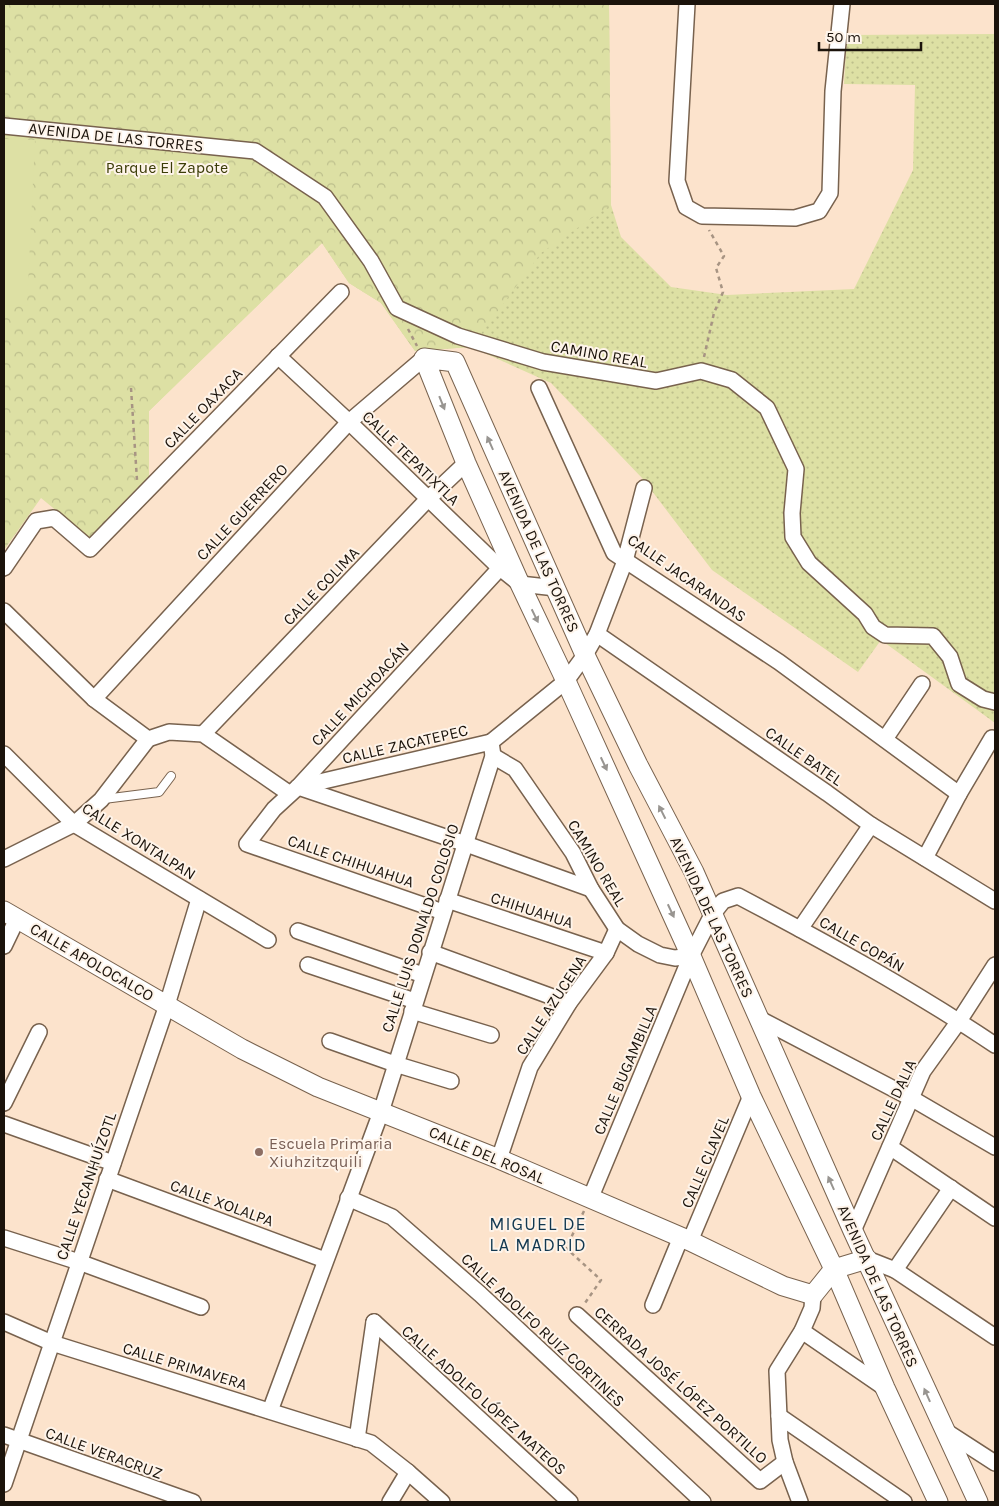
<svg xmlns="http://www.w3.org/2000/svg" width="999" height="1506" font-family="Karla,sans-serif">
	<defs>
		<pattern id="grass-dots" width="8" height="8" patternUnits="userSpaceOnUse" patternTransform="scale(1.25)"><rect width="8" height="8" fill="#dde0a4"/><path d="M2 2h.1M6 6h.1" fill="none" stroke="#bdbf8c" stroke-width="1.8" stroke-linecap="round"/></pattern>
		<pattern id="park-crowns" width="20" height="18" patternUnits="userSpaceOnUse" patternTransform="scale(1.25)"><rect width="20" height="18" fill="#dde0a4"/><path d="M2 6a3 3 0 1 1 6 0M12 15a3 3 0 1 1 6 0" fill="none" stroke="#bdbf8c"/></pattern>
	</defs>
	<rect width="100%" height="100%" fill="#fce3cc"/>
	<path fill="url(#grass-dots)" d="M4,4h605l2,201 10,32 50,50 56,8 127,-6 59,-119 2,-85 -71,-1 3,-49 148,-1v689l-114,-83 -23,32 -146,-102 -70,-92 -91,-95 -80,-36 -56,4 -34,-48 -32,-20 -27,-40 -173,168z"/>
	<path fill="url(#park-crowns)" d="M4,4h605l2,201 -70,48 -70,94 -56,4 -34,-48 -32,-20 -27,-40 -173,168v67l-57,62 -51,-42 -37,52z"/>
	<path fill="#dde0a4" d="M4,139l31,1 -8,166 -23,-1z"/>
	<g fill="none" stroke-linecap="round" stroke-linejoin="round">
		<defs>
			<path id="service" d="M104,799l55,-7 12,-16"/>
			<g id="minor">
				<path d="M687,4l-10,177 9,26 16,9 93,2 24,-7 11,-18 3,-102 9,-87"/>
				<path d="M4,126l251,25 70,46 46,64 26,47 61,28 85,26 113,19 45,-10 31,9 35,28 29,61 -4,44 1,24 16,26 56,51 8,13 12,8 48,1 17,21 9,27 24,15 12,3"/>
				<path d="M278,356l71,66 151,146 20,16 36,4"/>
				<path d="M539,388l75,165 165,109 180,132"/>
				<path d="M4,568l32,-47 18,-3 36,31 251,-257"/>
				<path d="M4,611l90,88 54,40 21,-7 34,2 87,60"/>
				<path d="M597,634l230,159 44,32 124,76"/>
				<path d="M94,699l255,-277 75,-64"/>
				<path d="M203,734l225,-235 38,-36"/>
				<path d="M885,739l37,-55"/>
				<path d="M4,754l70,70 194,116"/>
				<path d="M493,756l22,13 58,84 18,36 26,40 21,15 22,11 15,3 16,-2"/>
				<path d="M298,787l168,57 125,45"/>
				<path d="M298,787l193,-45"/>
				<path d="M925,858l34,-64 33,-56"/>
				<path d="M4,859l70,-35 27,-24 47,-61"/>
				<path d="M447,900l159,53"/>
				<path d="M443,912l-196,-68 27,-35 24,-22 202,-219"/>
				<path d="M800,929l71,-104"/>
				<path d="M298,931l125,44"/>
				<path d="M4,946l13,-27"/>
				<path d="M430,952l139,51"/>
				<path d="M308,965l107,36"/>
				<path d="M412,1011l79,24"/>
				<path d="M758,1018l153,80 84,49"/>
				<path d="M330,1041l65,23 56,17"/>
				<path d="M4,1103l35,-71"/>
				<path d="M4,1124l109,39"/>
				<path d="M890,1147l105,71"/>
				<path d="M499,1159l31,-92 39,-64 37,-50 11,-24"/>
				<path d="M107,1179l218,81"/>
				<path d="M348,1198l44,19 88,77 223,208"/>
				<path d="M590,1199l101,-243 21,-41 11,-14 15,-5c87,46 175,94 257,149"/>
				<path d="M853,1231l70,-160 36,-50 36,-56"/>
				<path d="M4,1238l75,24 122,45"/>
				<path d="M690,1241l61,-145"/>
				<path d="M867,1259l28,11 100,67"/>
				<path d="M895,1270l56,-82"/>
				<path d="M653,1305l28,-68"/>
				<path d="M577,1315l183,166 25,-19"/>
				<path d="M4,1322l48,21 319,100 37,29 34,30"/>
				<path d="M374,1322l196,180"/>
				<path d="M802,1331l83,57"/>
				<path d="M270,1411l111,-299 112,-356 -2,-14 75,-61 19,-26 12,-21 28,-73 19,-73"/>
				<path d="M779,1416l125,86"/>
				<path d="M944,1430l51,33"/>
				<path d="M4,1435l189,67"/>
				<path d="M357,1439l17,-117"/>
				<path d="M4,1484l163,-479 32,-106"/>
				<path d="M390,1502l18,-30"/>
				<path d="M800,1502l-15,-40 -5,-22 -3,-69 25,-40 10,-23 1,-13"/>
			</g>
			<g id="tertiary">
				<path d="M4,911l238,138 76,38 181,72 191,82 93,45 30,9 21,-26 33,-10"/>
				<path d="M938,1502l-53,-114 -51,-119 -83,-173 -60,-140 -125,-275 -46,-97 -54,-121 -42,-105 31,4 130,293 53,110 56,107 159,359 125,271"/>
			</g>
		</defs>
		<use href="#service" stroke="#78624e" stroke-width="10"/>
		<use href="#minor" stroke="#78624e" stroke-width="18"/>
		<use href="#tertiary" stroke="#78624e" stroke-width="21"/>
		<g stroke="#a79483" stroke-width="2.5" stroke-dasharray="4 4" stroke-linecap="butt">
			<path d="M408,329l9,17"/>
			<path d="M704,357l10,-44 9,-21 -7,-24 8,-12 -15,-26"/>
			<path d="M131,388l6,92"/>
			<path d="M584,1211l-18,37 35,32 -16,23"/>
		</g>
		<use href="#service" stroke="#fff" stroke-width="8"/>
		<use href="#minor" stroke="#fff" stroke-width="15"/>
		<use href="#tertiary" stroke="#fff" stroke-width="19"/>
	</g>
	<defs><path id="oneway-solid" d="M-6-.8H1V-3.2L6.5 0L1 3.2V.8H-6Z" transform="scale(1.25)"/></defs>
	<g fill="#989591">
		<use href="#oneway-solid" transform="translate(442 403) rotate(68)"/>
		<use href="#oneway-solid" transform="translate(490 443) rotate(-114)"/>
		<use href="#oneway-solid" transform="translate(535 616) rotate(64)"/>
		<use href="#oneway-solid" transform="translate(604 764) rotate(65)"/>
		<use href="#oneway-solid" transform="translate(662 812) rotate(-117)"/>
		<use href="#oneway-solid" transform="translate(671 911) rotate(65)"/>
		<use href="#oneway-solid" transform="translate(831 1183) rotate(-114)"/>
		<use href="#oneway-solid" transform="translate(927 1395) rotate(-114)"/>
	</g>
	<circle fill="#8d6e63" stroke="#fef4ea" stroke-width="2" cx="259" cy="1152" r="5"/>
	<g text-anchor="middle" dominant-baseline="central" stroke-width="4" stroke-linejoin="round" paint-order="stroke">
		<g font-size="16" fill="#1b130b" stroke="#fef4ea">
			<text transform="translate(116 137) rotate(6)">AVENIDA DE LAS TORRES</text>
			<text transform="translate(599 354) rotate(10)">CAMINO REAL</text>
			<text transform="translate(203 408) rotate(-46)">CALLE OAXACA</text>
			<text transform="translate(411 458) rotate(44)">CALLE TEPATIXTLA</text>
			<text transform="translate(242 512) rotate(-47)">CALLE GUERRERO</text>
			<text transform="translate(539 551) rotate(66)">AVENIDA DE LAS TORRES</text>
			<text transform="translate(687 578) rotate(35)">CALLE JACARANDAS</text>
			<text transform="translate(321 586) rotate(-46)">CALLE COLIMA</text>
			<text transform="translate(360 694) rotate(-47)">CALLE MICHOACÁN</text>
			<text transform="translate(405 744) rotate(-13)">CALLE ZACATEPEC</text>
			<text transform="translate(804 756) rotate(35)">CALLE BATEL</text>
			<text transform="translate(139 841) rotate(32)">CALLE XONTALPAN</text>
			<text transform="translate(351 861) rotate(19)">CALLE CHIHUAHUA</text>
			<text transform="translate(597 863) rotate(59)">CAMINO REAL</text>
			<text transform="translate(532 910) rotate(18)">CHIHUAHUA</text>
			<text transform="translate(712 917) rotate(65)">AVENIDA DE LAS TORRES</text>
			<text transform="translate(420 928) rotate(-72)">CALLE LUIS DONALDO COLOSIO</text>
			<text transform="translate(862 944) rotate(30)">CALLE COPÁN</text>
			<text transform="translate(92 962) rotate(30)">CALLE APOLOCALCO</text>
			<text transform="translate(551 1005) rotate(-57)">CALLE AZUCENA</text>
			<text transform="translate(625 1070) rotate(-67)">CALLE BUGAMBILLA</text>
			<text transform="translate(893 1100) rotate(-65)">CALLE DALIA</text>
			<text transform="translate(487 1155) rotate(23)">CALLE DEL ROSAL</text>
			<text transform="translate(705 1162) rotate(-67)">CALLE CLAVEL</text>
			<text transform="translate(86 1186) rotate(-71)">CALLE YECANHUÍZOTL</text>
			<text transform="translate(222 1203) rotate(20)">CALLE XOLALPA</text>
			<text transform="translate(878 1286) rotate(66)">AVENIDA DE LAS TORRES</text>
			<text transform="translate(543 1330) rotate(43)">CALLE ADOLFO RUIZ CORTINES</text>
			<text transform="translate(185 1366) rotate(17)">CALLE PRIMAVERA</text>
			<text transform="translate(681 1385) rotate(42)">CERRADA JOSÉ LÓPEZ PORTILLO</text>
			<text transform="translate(484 1400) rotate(42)">CALLE ADOLFO LÓPEZ MATEOS</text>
			<text transform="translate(104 1453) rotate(20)">CALLE VERACRUZ</text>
		</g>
		<g font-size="16" fill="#3c3d08" stroke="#fef4ea">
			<text x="167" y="167">Parque El Zapote</text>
		</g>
		<g font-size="16" fill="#785e54" stroke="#fef4ea" text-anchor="start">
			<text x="269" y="1143">Escuela Primaria<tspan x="269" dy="18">Xiuhzitzquili</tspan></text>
		</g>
		<g font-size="18" letter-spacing="1" fill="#123850" stroke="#fef4ea">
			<text x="538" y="1224">MIGUEL DE<tspan x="538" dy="21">LA MADRID</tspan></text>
		</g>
	</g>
	<rect width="999" height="1506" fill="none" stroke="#1b130b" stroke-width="10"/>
	<path d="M819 42v8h102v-8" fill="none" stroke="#1b130b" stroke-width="2.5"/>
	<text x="826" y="42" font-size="15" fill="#1b130b" stroke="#fef4ea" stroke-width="4" paint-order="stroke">50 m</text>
</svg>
